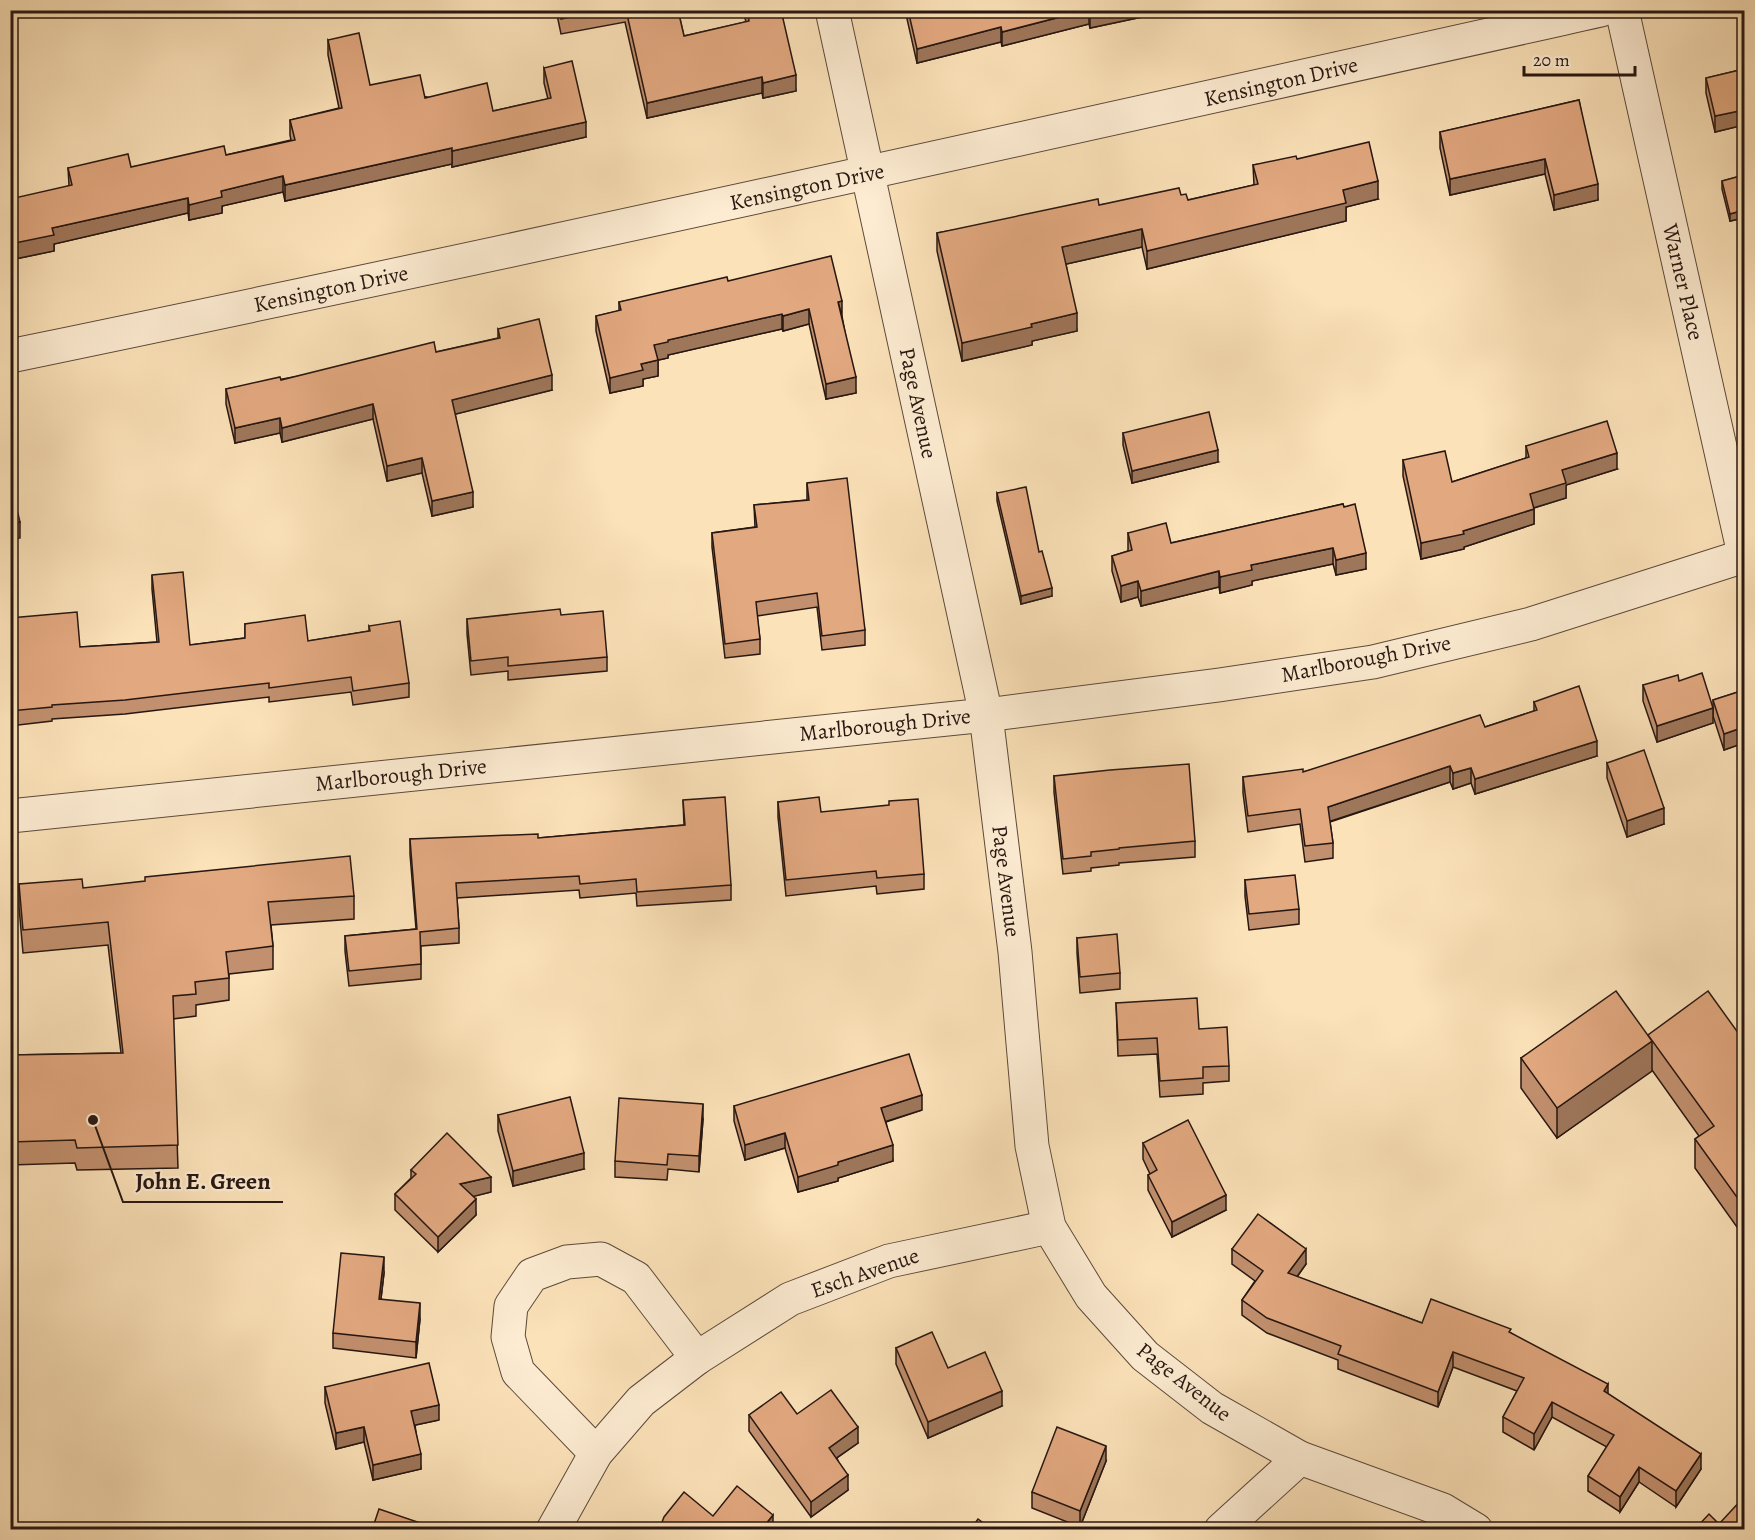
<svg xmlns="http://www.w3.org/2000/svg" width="1755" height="1540" font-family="Alegreya,serif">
	<rect width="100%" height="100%" fill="#fce2b9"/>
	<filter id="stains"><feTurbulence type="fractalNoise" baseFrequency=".00333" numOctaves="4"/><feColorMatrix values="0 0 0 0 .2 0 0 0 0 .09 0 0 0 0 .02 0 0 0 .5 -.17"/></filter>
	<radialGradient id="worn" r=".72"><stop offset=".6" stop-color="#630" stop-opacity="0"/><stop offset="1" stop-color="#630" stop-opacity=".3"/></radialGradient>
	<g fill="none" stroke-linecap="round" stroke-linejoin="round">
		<defs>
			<g id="minor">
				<path d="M832,10l154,705 29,237 17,194 17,81 42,69 54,60 67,52 88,50 143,52 33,20"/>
				<path d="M1622,10l122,544"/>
				<path d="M10,356c532,-110 1061,-228 1591,-346"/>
				<path d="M10,816l976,-101 233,-30 154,-23 158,-38 213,-68"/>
				<path d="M596,1453l-78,-81 -10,-35 3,-31 21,-31 35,-13 34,-3 35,19 61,80"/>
				<path d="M553,1530l43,-77 45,-52 56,-43 93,-59 99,-38 160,-34"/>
				<path d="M1221,1530l79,-72"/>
			</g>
		</defs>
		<use href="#minor" stroke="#5c4a3b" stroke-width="35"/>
		<use href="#minor" stroke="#fdecd2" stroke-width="33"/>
	</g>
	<g fill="#c2906e" stroke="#271711" stroke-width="1.5">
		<path d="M556,10h122l6,26 62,-14 -3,-12h38l15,81 -33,7 -1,-5 -115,25 -22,-96 -64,12z"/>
		<path d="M905,10h270l-85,18 -1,-4 -87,22 -1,-4 -84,21z"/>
		<path d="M328,40l42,45 123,26 55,-12 -4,-16v-15l42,69 -134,30v-3l-167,37 -2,-9 -61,14v7l-33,7 -1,-7 -134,31v7l-44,9 59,-75 -1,-17 63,-1 95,-12 65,-15 -1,-5v-15l49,-12 -11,-53z"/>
		<path d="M1744,69v56l-29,7 -9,-39v-15z"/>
		<path d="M1579,100l19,100 -44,10 -9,-36 -95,21 -10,-47v-16z"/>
		<path d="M1297,159l81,40 -32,8v14l-199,48 -5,-22 -76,17 11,67 -45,10v4l-70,16 -25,-110v-18l162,-28 82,-10 7,5 66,-15 -1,-20z"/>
		<path d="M1744,175v43l-14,3 -8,-32v-8z"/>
		<path d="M728,281l114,35 14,77 -30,6 -17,-75 -26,7 -1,-2 -114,26v3l-10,2v16l-15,3v7l-33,7 -14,-62v-15l23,-5v-9z"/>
		<path d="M498,329l54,61 -97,24 18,93 -41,9 -10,-43 -35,8 -14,-62 -91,23 -2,-9 -45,10 -9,-39v-15l210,-37 62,-14z"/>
		<path d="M1123,433l95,29 -86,21 -9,-38z"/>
		<path d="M1526,446l91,23 -51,16v13l-32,10v16l-70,23v2l-43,10 -18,-83v-16l49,22 74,-24z"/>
		<path d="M807,483l58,147v15l-43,5 -5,-43 -60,9 3,23v15l-35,4 -13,-111v-14l43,-6 -1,-22 53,-5z"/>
		<path d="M997,493l42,59 13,44 -31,8 -24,-103z"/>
		<path d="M1343,504l23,65 -30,6 -3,-11 -81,17v4l-32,8 -1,-6 -78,19 -3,-9 -17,5 -9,-31v-15l16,-5v-18l43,10z"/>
		<path d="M152,575l38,70 55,-7v-14l63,17 61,-10v-5l40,57v14l-56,8 -2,-13 -82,10v-5l-144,17 -73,5v2l-42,5v-108l70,29 77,-5 -5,-53z"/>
		<path d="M561,615l46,42v14l-99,9v-9l-37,4 -4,-41v-15z"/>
		<path d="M1679,681l34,42 -56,19 -14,-41v-16z"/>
		<path d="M1744,690v53l-20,7 -11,-34v-16z"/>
		<path d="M1534,702l63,54 -122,38 -4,-11 -18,6 -3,-7 -120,40 3,21v15l-28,4 -5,-38 -52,8 -5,-39v-16l60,-5 182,-45 49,-16z"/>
		<path d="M1607,763l57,61 -37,13 -20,-59z"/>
		<path d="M1054,776l141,65v16l-76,6v2l-28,3v3l-28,3 -9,-82z"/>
		<path d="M683,800l48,85v15l-94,6 -1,-13 -56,5 -1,-8 -122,8 2,30v15l-38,3v33l-72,7 -4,-35v-15l71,-7 -6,-75v-15l128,-1 146,-13z"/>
		<path d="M778,802l43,10 103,62v15l-47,5 -1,-8 -90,10 -8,-79z"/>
		<path d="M1245,880l54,29v15l-50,6 -4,-34z"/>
		<path d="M19,884l64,4 271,8v23l-83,6 2,21v23l-44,5v26l-33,5v11l-23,3 5,149 -101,2 -2,-7 -65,2v-110l111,-2 -13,-108 -85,8 -4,-46z"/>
		<path d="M1077,938l43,35v16l-40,4 -3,-40z"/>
		<path d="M1116,1003l83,26 30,37v15l-26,2v11l-43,3 -3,-43 -39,2z"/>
		<path d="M1648,1035l96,6v196l-49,-69v-29l4,-3 -47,-66 -95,68 -36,-50v-30z"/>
		<path d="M734,1106l188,4 -36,12 7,39 -55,17v3l-40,11 -13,-44 -40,12 -11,-39z"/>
		<path d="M498,1115l86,54 -71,17 -15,-55z"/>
		<path d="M703,1119l-4,53 -31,-3 -1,11 -52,-3v-16z"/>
		<path d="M1143,1143l83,67 -54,27 -24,-47v-15l2,-1 -7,-15z"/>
		<path d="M411,1170l80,22 -18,4 3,19 -38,37 -43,-42v-16l16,-16z"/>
		<path d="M1232,1249l74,15 -9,13 125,46 89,10 97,61 93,75 -25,38 -37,-25 -19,30 -32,-21v-15l19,-29 -55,-30 -18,33 -31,-18v-15l14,-26 -64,-24 -15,40 -100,-38v-9l-71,-27 -25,-18v-15l13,-19 -23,-17z"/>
		<path d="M384,1273l-3,26 39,20 -4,39 -83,-10v-15z"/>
		<path d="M896,1348l106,58 -74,32 -32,-74z"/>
		<path d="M325,1387l114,33 -24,5 6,44 -48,11 -9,-38 -28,7 -11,-46z"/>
		<path d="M797,1414l61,29 -21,15 11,32 -37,27 -62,-86v-16z"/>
		<path d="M1106,1461l-26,66 -48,-19v-16z"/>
	</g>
	<g fill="#9e765a" stroke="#271711" stroke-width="1.5">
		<path d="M1087,10h2v14l-87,22v-14z"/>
		<path d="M1106,10h69l-85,18v-14z"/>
		<path d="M1001,27v15l-84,21v-14z"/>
		<path d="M796,75v16l-33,7v-15z"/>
		<path d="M762,77v16l-115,25v-15z"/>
		<path d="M1744,110v15l-29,7v-16z"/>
		<path d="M586,122v15l-134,30v-16z"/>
		<path d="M452,148v16l-167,37v-16z"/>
		<path d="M1545,159v15l-95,21v-16z"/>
		<path d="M283,176v16l-61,14v7l-33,7v-15l32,-14z"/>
		<path d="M1378,181v18l-32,8v14l-199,48v-18l196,-61z"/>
		<path d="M1598,184v16l-44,10v-15z"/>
		<path d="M188,198v15l-134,31v7l-44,9v-16l42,-16z"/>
		<path d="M1744,210v8l-14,3v-7z"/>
		<path d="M1142,229v18l-80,18v-18z"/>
		<path d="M842,301v15l-4,-14z"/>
		<path d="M809,309v15l-26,7v-15z"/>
		<path d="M1077,313v18l-45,10v4l-70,16v-18l69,-19z"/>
		<path d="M782,314v15l-114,26v3l-14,3v-16l14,-5z"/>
		<path d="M658,360v16l-15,3v7l-33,7v-15l31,-14z"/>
		<path d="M552,375v15l-100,25v-15z"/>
		<path d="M856,377v16l-30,6v-15z"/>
		<path d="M373,404v15l-91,23v-14z"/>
		<path d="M280,418v15l-45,10v-15z"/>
		<path d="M1218,450v12l-86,21v-12z"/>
		<path d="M1617,453v16l-51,16v13l-36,11v-15l32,-24z"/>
		<path d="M422,458v15l-35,8v-15z"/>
		<path d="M473,492v15l-41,9v-15z"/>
		<path d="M1534,509v15l-70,23v2l-43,10v-16l42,-12z"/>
		<path d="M20,522v16l-10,2v-15z"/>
		<path d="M1333,548v16l-81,17v4l-32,8v-16l31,-12z"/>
		<path d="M1366,553v16l-30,6v-15z"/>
		<path d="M1219,571v16l-78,19v-15z"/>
		<path d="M1138,581v16l-17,5v-16z"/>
		<path d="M1052,588v8l-31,8v-8z"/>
		<path d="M1713,708v15l-56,19v-16z"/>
		<path d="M1744,727v16l-20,7v-16z"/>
		<path d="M1597,741v15l-122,38v-15z"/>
		<path d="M1450,766v16l-122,40v-15z"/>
		<path d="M1471,768v15l-18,6v-16z"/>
		<path d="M1664,808v16l-37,13v-16z"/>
		<path d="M1652,1041v30l-95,67v-30z"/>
		<path d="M922,1095v15l-41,13v-15z"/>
		<path d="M703,1104v15l-4,53v-16z"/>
		<path d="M785,1133v15l-40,12v-15z"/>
		<path d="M893,1145v16l-55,17v3l-40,11v-15l40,-15z"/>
		<path d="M584,1153v16l-71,17v-15z"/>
		<path d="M491,1177v15l-31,8v-16z"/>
		<path d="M1226,1195v15l-54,27v-15z"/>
		<path d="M476,1199v16l-38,37v-15z"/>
		<path d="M1306,1249v15l-18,25v-16z"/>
		<path d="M384,1257v16l-5,42v-16z"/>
		<path d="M420,1303v16l-4,39v-16z"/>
		<path d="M1453,1352v15l-15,40v-15z"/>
		<path d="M1608,1384v15l-4,-8z"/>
		<path d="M1002,1391v15l-74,32v-16z"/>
		<path d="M1552,1402v15l-18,33v-16z"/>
		<path d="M439,1405v15l-28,6v-15z"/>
		<path d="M364,1427v15l-28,7v-16z"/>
		<path d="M858,1427v16l-29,20v-15z"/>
		<path d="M1106,1446v15l-26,66v-16z"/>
		<path d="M421,1454v15l-48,11v-15z"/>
		<path d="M1701,1454v15l-25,38v-16z"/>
		<path d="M1639,1467v15l-19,30v-15z"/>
		<path d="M848,1475v15l-37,27v-15z"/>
		<path d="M773,1515v15h-12z"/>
	</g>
	<g fill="#e2a880" stroke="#271711" stroke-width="1.5">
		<path d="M560,10h43l-42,9z"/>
		<path d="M626,10h52l6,26 65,-15 -2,-11h34l15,65 -33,8 -1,-6 -115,26z"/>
		<path d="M908,10h179l-85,22 -1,-5 -84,22z"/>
		<path d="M1089,10h17l-16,4z"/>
		<path d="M359,33l11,52 50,-10 5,23 62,-15 6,28 58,-13 -7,-30 28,-7 14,61 -134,29v-3l-167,37 -2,-9 -62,15 1,6 -33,8 -1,-7 -136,30 2,7 -44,9v-45l62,-14 -4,-17 60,-14 3,13 93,-21 2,9 69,-15 -5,-20 52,-12 -14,-68z"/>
		<path d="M1744,69v41l-29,6 -9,-38z"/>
		<path d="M1579,100l19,84 -44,11 -9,-36 -95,20 -10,-47z"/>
		<path d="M1369,142l9,39 -35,9 3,13 -199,48 -5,-22 -80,18 15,66 -46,11 1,3 -70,16 -25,-110 161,-34 1,6 80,-17 2,7 5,-1 2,6 70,-16 -5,-19 43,-9 1,3z"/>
		<path d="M1744,175v35l-14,4 -8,-33z"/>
		<path d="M831,256l11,45 -4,1 18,75 -30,7 -17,-75 -26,7 -1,-2 -114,26v2l-14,3 4,15 -17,4 2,6 -33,8 -14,-62 25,-6 -2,-8 108,-25 1,4z"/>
		<path d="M539,319l13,56 -100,25 21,92 -41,9 -10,-43 -35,8 -14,-62 -91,24 -2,-10 -45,10 -9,-39 54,-12 1,3 153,-38 2,10 64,-14 -2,-9z"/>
		<path d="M1209,412l9,38 -86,21 -9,-38z"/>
		<path d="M1607,421l10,32 -55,17 4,13 -36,11 4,15 -71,22 1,3 -43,9 -18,-83 42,-9 7,31 77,-25 -3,-11z"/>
		<path d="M847,478l18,152 -43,6 -5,-43 -61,9 4,37 -35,5 -13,-111 45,-6 -3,-22 55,-5 -2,-17z"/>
		<path d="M10,481l10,41 -10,3z"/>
		<path d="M1026,487l13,65 3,-1 10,37 -31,8 -24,-103z"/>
		<path d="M1343,504l1,3 11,-3 11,49 -30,7 -3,-12 -82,17 1,5 -32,7 -1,-6 -78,20 -3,-10 -17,5 -9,-30 20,-6 -4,-17 38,-10 5,20z"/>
		<path d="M183,572l7,73 55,-7v-14l60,-9 3,26 62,-10 -1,-5 31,-5 9,62 -56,8 -2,-14 -82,11v-5l-144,17 -73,5v2l-42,4v-93l67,-6 3,35 79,-5 -7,-67z"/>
		<path d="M560,609l1,6 42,-4 4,46 -99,9v-9l-37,4 -4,-42z"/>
		<path d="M1702,673l11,35 -56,18 -14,-41 35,-10 1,6z"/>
		<path d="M1579,686l18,55 -122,38 -4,-11 -18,5 -3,-7 -122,41 5,36 -28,3 -5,-37 -52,7 -5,-39 60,-8v3l177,-57 5,12 52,-17 -3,-8z"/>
		<path d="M1744,690v37l-20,7 -11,-34z"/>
		<path d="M1644,750l20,58 -37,13 -20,-58z"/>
		<path d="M1189,764l6,77 -76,7v1l-28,3v4l-28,3 -9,-83 56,-6z"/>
		<path d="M725,797l6,88 -94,7 -1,-13 -56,5 -1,-8 -123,7 3,45 -39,4 1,32 -72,7 -4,-35 72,-7 -7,-90 128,-5v4l147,-13 -2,-25z"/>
		<path d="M819,797l2,15 68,-7v-4l29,-2 6,75 -47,4 -1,-7 -90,9 -8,-78z"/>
		<path d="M350,856l4,40 -86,6 5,44 -47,6 3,26 -34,4 1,12 -23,2 5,149 -101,3 -2,-8 -65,2v-87l113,-2 -15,-131 -85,8 -4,-46 63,-5 1,9 62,-7v-4z"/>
		<path d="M1295,875l4,34 -50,5 -4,-34z"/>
		<path d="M1117,934l3,39 -40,4 -3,-39z"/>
		<path d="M1616,991l36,50 -95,67 -36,-50z"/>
		<path d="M1708,991l36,50v166l-49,-68 19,-13 -66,-91z"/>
		<path d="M1197,998l2,31 28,-2 2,39 -26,1v11l-43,3 -3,-43 -39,2 -2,-37z"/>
		<path d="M909,1054l13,41 -41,13 12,37 -55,17v3l-40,12 -13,-44 -40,12 -11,-39z"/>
		<path d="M570,1097l14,56 -71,18 -15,-56z"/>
		<path d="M619,1098l84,6 -4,52 -31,-2 -1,11 -52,-4z"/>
		<path d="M1188,1120l38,75 -54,27 -24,-47 9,-5 -14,-27z"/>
		<path d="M447,1133l44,44 -31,7 16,15 -38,38 -43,-43 21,-20 -5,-4z"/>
		<path d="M1258,1214l48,35 -18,24 134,50 9,-24 80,30 -2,3 99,52 -4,7 97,63 -25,37 -37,-24 -19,30 -32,-21 26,-41 -62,-33 -18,32 -31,-17 21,-39 -71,-26 -15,40 -100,-38 3,-8 -74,-28 -25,-18 21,-29 -31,-22z"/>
		<path d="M341,1253l43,4 -5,42 41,4 -4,39 -83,-9z"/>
		<path d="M932,1332l16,36 37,-16 17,39 -74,31 -32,-74z"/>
		<path d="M429,1363l10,42 -28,6 10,43 -48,11 -9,-38 -28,6 -11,-46z"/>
		<path d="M831,1390l27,37 -29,21 19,27 -37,27 -62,-87 32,-23 16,22z"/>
		<path d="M1057,1427l49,19 -26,65 -48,-19z"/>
		<path d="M737,1486l36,29 -12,15h-102l5,-13 20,-25 29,24z"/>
		<path d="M1744,1497v33h-50l15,-16 10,10z"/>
		<path d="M379,1509l59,20v1h-66z"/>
		<path d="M978,1519l15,11h-23z"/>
	</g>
	<g text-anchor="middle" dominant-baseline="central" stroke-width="4.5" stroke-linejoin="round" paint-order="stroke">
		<g font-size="22" fill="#271711" stroke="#fdecd2">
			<text transform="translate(1281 82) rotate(-13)">Kensington Drive</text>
			<text transform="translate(807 187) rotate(-12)">Kensington Drive</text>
			<text transform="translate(1683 282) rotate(77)">Warner Place</text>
			<text transform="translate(331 289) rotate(-12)">Kensington Drive</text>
			<text transform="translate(918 403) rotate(78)">Page Avenue</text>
			<text transform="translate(1366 659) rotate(-11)">Marlborough Drive</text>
			<text transform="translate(885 725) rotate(-6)">Marlborough Drive</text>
			<text transform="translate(401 775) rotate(-6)">Marlborough Drive</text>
			<text transform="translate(1006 881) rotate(83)">Page Avenue</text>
			<text transform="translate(865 1273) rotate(-19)">Esch Avenue</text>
			<text transform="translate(1184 1382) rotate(38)">Page Avenue</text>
		</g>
	</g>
	<path fill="none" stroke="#271711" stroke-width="2" d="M93 1120L123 1202H283"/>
	<circle fill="#271711" stroke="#fdecd2" stroke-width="2" cx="93" cy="1120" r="6"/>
	<g font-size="24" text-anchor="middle" font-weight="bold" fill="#271711" stroke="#fdecd2" stroke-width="4.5" stroke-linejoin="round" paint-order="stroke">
		<text x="203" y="1189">John E. Green</text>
	</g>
	<rect width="1755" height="1540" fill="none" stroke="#fce2b9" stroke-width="36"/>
	<rect x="12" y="12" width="1731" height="1516" fill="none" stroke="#271711" stroke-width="3"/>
	<rect x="18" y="18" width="1719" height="1504" fill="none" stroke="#271711" stroke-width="1.5"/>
	<path d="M1524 66v9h111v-9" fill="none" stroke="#271711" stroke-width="3"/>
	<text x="1533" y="66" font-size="18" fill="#271711" stroke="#fdecd2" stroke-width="4.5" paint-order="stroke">20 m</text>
	<rect width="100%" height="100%" filter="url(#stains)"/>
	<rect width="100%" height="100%" fill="url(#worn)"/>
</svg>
